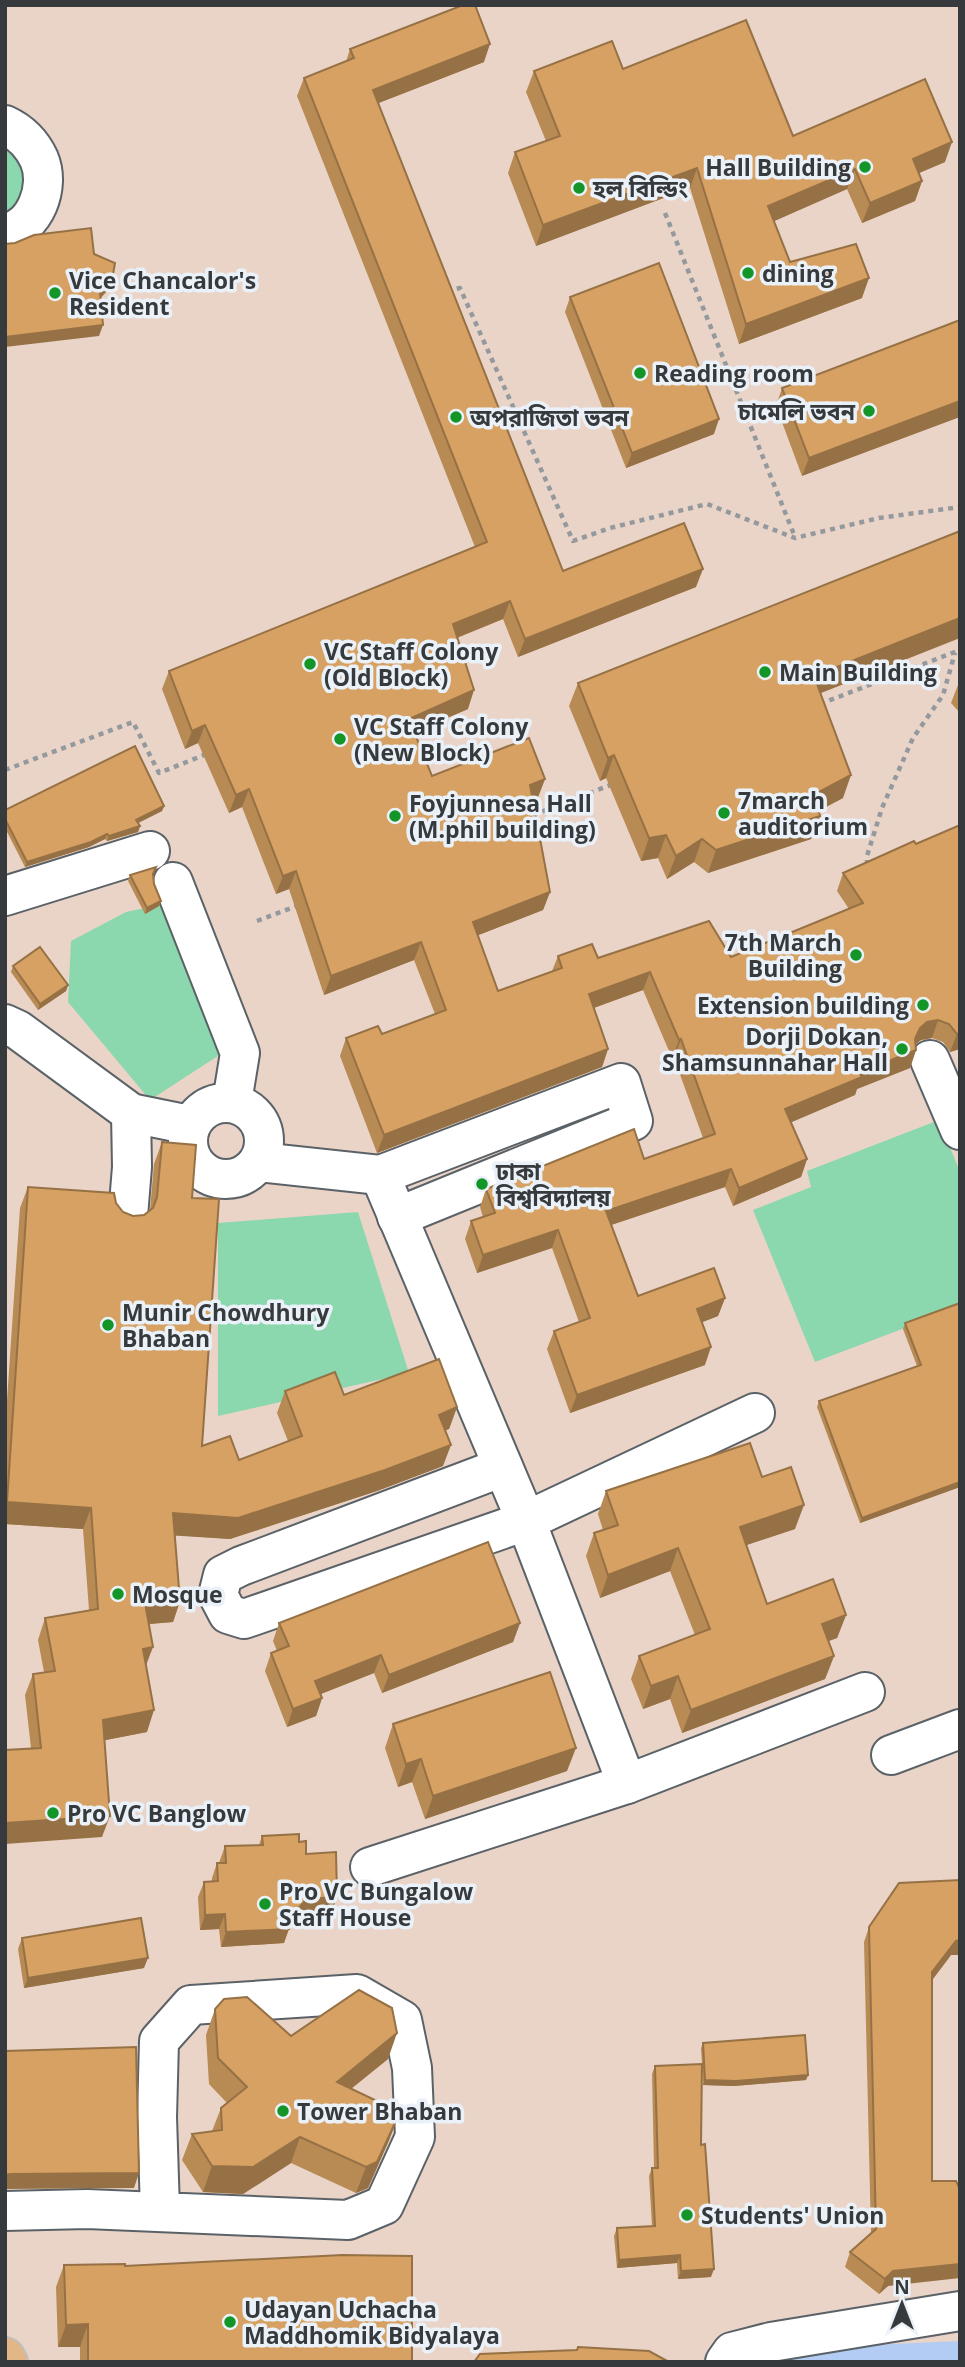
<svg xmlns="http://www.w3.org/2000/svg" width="965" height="2367" font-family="'Open Sans','Noto Sans Bengali',sans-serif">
	<rect width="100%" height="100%" fill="#dce4ea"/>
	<rect fill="#ead4c8" x="5" y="5" width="955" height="2357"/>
	<g fill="#8bd7ae">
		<path d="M5,138l19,18 3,40 -22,19z"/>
		<path d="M164,904l60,148 -74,48 -82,-98 3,-61 55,-29z"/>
		<path d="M939,1120l21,52v135l-145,55 -62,-152 58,-23 -4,-16z"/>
		<path d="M358,1212l51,161 -191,43v-193z"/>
	</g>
	<path fill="#b3ccf3" d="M960,2341v21h-211l76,-15z"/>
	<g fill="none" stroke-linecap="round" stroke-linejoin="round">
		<defs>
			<g id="minor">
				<path d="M5,125c15,7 27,19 34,34 12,28 -4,69 -34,74"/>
				<path d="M173,882l67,171 -8,49"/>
				<path d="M5,896l145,-45"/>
				<path d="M5,1024l13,6 113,83 59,12"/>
				<path d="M930,1060l30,70"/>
				<circle cx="226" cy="1141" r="38"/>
				<path d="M259,1162l121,13 241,-92 12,38 -236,96"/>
				<path d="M380,1175l146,346 101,263 238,-92"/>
				<path d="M128,1216l4,-49 -1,-54"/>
				<path d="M503,1467l-262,99 -18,9 -5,20 10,19 16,5 282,-98 229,-108"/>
				<path d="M891,1755l69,-26"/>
				<path d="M370,1867l257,-83"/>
				<path d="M5,2211l82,-2 261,11 36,-15 31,-68 -3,-69 -10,-48 -45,-26 -166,11 -32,36 -2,76 3,93"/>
				<path d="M725,2362l7,-10 39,-10 189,-31"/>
			</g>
			<path id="major" d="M5,2357l3,5"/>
		</defs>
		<use href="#minor" stroke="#5b6267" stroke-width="42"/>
		<use href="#major" stroke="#bfc0c1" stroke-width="42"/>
		<g stroke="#93999d" stroke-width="4.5" stroke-dasharray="5 5" stroke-linecap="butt">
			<path d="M665,213l130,324"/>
			<path d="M447,291l13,-3 113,253 37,-13 97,-24 88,34 84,-20 81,-11"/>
			<path d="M820,704l140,-54"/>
			<path d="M5,770l128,-48 26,51 50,-20"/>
			<path d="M533,815l80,-31"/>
			<path d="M867,865v-9l15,-48 31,-70 30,-43 12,-42"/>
			<path d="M257,921l42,-16"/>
		</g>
		<use href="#minor" stroke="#fff" stroke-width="38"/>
		<use href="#major" stroke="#e2b686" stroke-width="38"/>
	</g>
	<g fill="#b88a54">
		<path d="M350,49l134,13 -106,41 185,468 133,16 -178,70 -15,-38 -46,19 11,71 -54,23 18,44 113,3 -7,18 -5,3 17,92 -7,18 -65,25 20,56 54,-20 6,-15 40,2 133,-1 118,-48 -12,-18 6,-18 117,-48v224l-10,3 -7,-10 -11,-4 -11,2 -5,4v6l-6,18 -53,21 -2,6 -64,27 16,37 -6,18 -68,29 -8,-19 -114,38 27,71 87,2 -7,18 -16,6 3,43 -135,48 -23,-64 7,-18 25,-9 -27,-74 -75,25 -12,-34 6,-18 12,-4 -3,-10 6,-18 158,-30 59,-21 -29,-80h-2l-29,-68 -49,18 14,41 -6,18 -225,86 -37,-97 6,-18 36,-4 53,-20 -21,-54 -90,35 -35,-106 -13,5 -34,-87 -13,6 -31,-70 -13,6 -23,-60 7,-18 306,-124 -178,-451 7,-18 42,-16z"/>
		<path d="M623,69l170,67 152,26 -26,11 3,8 -7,20 -53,22 -15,-34 -73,32 16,41 72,36 -123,46 -49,-156 -154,58 -28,-73 7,-21 31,-11 -20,-49 8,-21z"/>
		<path d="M570,297l144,137 -88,34 -61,-156z"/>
		<path d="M960,320l-158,156 -26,-70 6,-18z"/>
		<path d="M578,683l243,10 22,105 -24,13 1,5 -9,23 -103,34 -14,-11 -27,17 -9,-21 -17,3 -35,-83 -6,3 -31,-75z"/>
		<path d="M960,684v29l-9,-10 7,-18z"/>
		<path d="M164,806l-2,5 -24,12 2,3 -2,6 -31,9 -2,-2 -16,8 -64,20 -20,-39v-18z"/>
		<path d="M153,874l1,10 7,17 -2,5 -14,8 -17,-33 2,-6z"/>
		<path d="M13,966l55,19 -2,6 -28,19 -27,-38z"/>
		<path d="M162,1142l30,56 10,248 37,14 49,-19 -11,-28 8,-22 59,4 113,12 -8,22 -4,1 -2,36 -66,25 -147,48 -55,-4 5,66 -7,21 -24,2 -3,43 1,65 -42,8 -3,97 -71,-89 -6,-53 8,-21 11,-2 -6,-32 7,-22 44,-8 -6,-81 -78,-5v-94l15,-222 8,-21 88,16 7,9 10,4 11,-1 6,-5 4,-46z"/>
		<path d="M960,1303v184l-100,36 -43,-116 2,-6 98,-35 -14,-37 2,-6z"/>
		<path d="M762,1477l33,52 -49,16 21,59 79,11 -9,23 -9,3 6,15 -9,23 -143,54 -12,-34 -27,10 -12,-30 8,-23 56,-21 -25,-64 -70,27 -14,-42 8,-23 9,-3 -5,-16 8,-23z"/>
		<path d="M279,1623h241l-7,19 -131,51 -8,-20 -53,21 1,4 -6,18 -29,11 -22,-56 6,-18 6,-2 -4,-10z"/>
		<path d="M393,1724l174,47 -142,48 -13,-37 -14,5 -13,-39z"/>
		<path d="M262,1836l37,6 7,12 26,58 -30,2 -13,13 -5,16 -63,4 -2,-18 -19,1 -2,-33 6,-15h8v-4l5,-15h2l6,-17 34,-1z"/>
		<path d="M960,1880v75h-9l-19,25 -44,306 -9,8 -34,-27 5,-15 21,-18 -7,-292 5,-15z"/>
		<path d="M22,1938l122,30 -120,20 -6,-39z"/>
		<path d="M215,2009l76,27 97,23 -37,30 39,49 -22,50 -12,5 -65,-30 -48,31 -40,-2 -21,-32 10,-26 20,-3 9,-23 6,-5 -18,-19 -3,-49z"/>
		<path d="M703,2043l105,32 -2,5 -72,6 -31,-1 -1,-19 -1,79 10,132 -33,2 -1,-16 -60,5 -3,-32 3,-8 35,-2 -3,-50 3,-8h2l-2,-94 3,-8 47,-2 -1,-16z"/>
		<path d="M64,2265l61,1 287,96h-332v-15h-22l-2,-60z"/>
	</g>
	<g fill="#967145">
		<path d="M490,44l-6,18 -118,46 7,-18z"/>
		<path d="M952,142l-7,20 -40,17 8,-20z"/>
		<path d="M697,168l-7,20 -154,58 7,-21z"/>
		<path d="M855,169l-8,20 -86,38 7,-21z"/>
		<path d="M922,181l-7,20 -53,22 8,-20z"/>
		<path d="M869,278l-7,20 -123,46 7,-20z"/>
		<path d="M112,280l-4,10 -12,13 4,-11z"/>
		<path d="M103,325l-4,11 -94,11v-10z"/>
		<path d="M960,401v16l-158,59 7,-18z"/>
		<path d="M719,419l-5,15 -88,34 6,-15z"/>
		<path d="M703,569l-7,18 -178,70 7,-18z"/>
		<path d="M510,601l-7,18 -57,23 7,-18z"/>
		<path d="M960,618v20l-154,61 8,-23z"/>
		<path d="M474,690l-6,19 -65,28 6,-18z"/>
		<path d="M205,725l-7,18 -13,6 7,-18z"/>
		<path d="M614,755l-8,23 -6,3 8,-23z"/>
		<path d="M851,775l-8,23 -37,19 9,-23z"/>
		<path d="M545,779l-7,18 -15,6 7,-18z"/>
		<path d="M249,789l-7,18 -13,6 7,-18z"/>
		<path d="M164,806l-2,5 -28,14 2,-5z"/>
		<path d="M820,816l-9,23 -103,34 8,-23z"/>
		<path d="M140,826l-2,6 -31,9 2,-5z"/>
		<path d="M107,834l-2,5 -16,8 -64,20 2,-5z"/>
		<path d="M666,835l-8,23 -17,3 8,-23z"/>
		<path d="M702,839l-8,23 -27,17 9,-23z"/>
		<path d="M296,871l-7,18 -13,5 7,-18z"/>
		<path d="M550,892l-7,18 -77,30 7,-18z"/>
		<path d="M161,901l-2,5 -14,8 2,-6z"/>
		<path d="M421,942l-7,18 -90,35 7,-19z"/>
		<path d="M650,972l-7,18 -61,22 7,-18z"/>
		<path d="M68,985l-2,6 -28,19 2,-6z"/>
		<path d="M938,1020l-6,18 -11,2 -8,6 3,4 -6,18 -53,21 -2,6 -77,33 7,-19 74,-36 68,-51z"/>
		<path d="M960,1033v16l-10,3 7,-18z"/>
		<path d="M681,1039l-7,19h-2l7,-18z"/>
		<path d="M608,1049l-6,18 -225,86 7,-18z"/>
		<path d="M807,1159l-6,18 -68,29 6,-18z"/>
		<path d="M731,1169l-6,18 -126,42 7,-18z"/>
		<path d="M558,1230l-6,18 -75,25 6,-18z"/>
		<path d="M725,1298l-7,18 -28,11 7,-18z"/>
		<path d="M711,1347l-6,18 -135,48 7,-18z"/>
		<path d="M457,1407l-8,22 -18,7 8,-21z"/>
		<path d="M451,1445l-8,21 -66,25 -147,48 -64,-4 7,-22z"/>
		<path d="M960,1482v5l-100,36 2,-5z"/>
		<path d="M7,1502l84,6 -8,21 -78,-5v-18z"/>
		<path d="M804,1505l-9,24 -63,21 8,-23z"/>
		<path d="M678,1548l-8,23 -70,27 8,-23z"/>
		<path d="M180,1601l-7,21 -36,3 8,-22z"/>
		<path d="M846,1615l-9,23 -24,9 9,-23z"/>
		<path d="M520,1623l-7,19 -131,51 7,-18z"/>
		<path d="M153,1647l-8,21 -2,-19z"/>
		<path d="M381,1655l-7,18 -66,26 7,-18z"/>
		<path d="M834,1656l-9,23 -143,54 9,-23z"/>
		<path d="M678,1676l-8,23 -27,10 8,-23z"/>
		<path d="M322,1698l-6,18 -29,11 6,-18z"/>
		<path d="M154,1710l-7,22 -51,10 7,-22z"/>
		<path d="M576,1748l-9,23 -142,48 8,-23z"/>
		<path d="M421,1759l-9,23 -14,5 8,-23z"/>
		<path d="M110,1816l-8,21 -97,7v-21z"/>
		<path d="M337,1897l-5,15 -30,2 -14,15h1l-5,14 -63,4 5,-15 63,-14 18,-19z"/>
		<path d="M225,1914l-6,15 -19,1 5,-15z"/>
		<path d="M960,1940v15h-9l-24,32 5,-15 24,-31z"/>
		<path d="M148,1958l-4,10 -120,20 4,-10z"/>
		<path d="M397,2033l-9,26 -61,49 10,-26z"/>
		<path d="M808,2075l-2,5 -72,6 -31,-1 2,-5z"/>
		<path d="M400,2112l-10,26 -22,50 -12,5 10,-26z"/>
		<path d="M300,2137l-9,26 -48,31 -40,-2 9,-26z"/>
		<path d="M139,2173l-5,15 -129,1v-14l5,-1z"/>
		<path d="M680,2255l-3,8 -60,5 2,-8z"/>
		<path d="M960,2264v14l-72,8 -9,8 6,-15 8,-8z"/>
		<path d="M714,2269l-3,8 -33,2 3,-8z"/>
		<path d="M88,2324l-8,23h-22l8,-22z"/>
	</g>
	<g fill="#d6a162" stroke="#967145" stroke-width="2">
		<path d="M463,5h12l15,39 -117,46 190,481 121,-48 19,46 -178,70 -15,-38 -57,23 21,66 -65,29 23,57 97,-38 16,41 -15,6 20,107 -77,30 25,69 64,-23 -4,-12 34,-12 6,14 111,-37 22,36 132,-54 -20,-30 71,-32 2,3 44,-19v208l-3,1 -8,-10 -11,-4 -11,2 -7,6 -5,11 1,11 -57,23 3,4 -77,32 22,50 -68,29 -8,-19 -125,42 32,85 76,-28 11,30 -28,11 14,38 -134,48 -23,-64 36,-13 -32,-88 -75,25 -12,-34 24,-8 -9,-24 148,-60 10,30 71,-25 -34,-95 -2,1 -29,-68 -61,22 19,55 -224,86 -38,-97 32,-12 4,8 64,-24 -25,-68 -90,34 -35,-105 -13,5 -34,-87 -13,6 -31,-70 -13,6 -23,-60 318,-129 -183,-464 50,-20 -4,-9z"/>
		<path d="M746,20l47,116 132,-57 27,63 -39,17 9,22 -52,22 -15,-34 -87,37 22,56 66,-18 13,34 -123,46 -49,-156 -154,57 -28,-73 45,-16 -26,-65 78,-30 11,28z"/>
		<path d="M91,228l3,26 21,9 -3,17 -12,12 3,33 -98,12v-93l10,-1 19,-8z"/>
		<path d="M659,263l60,156 -87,34 -62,-156z"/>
		<path d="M960,320v81l-151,57 -27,-70z"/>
		<path d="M960,531v87l-146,58 37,99 -36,19 5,22 -104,34 -14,-11 -26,17 -10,-21 -17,3 -35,-83 -6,3 -30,-75z"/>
		<path d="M135,746l29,60 -28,14 4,6 -31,10 -2,-2 -16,8 -64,20 -22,-43v-9z"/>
		<path d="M156,867l-3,7 1,10 7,17 -14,7 -17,-33z"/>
		<path d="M40,947l28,38 -28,19 -27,-38z"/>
		<path d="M162,1142l34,3 -4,53 27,1 -17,247 28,-10 9,24 63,-24 -17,-45 50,-19 9,23 95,-36 18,48 -18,8 12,30 -66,25 -147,48 -65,-5 7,88 -35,2 8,44 -10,2 11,61 -51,10 7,96 -105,7v-73l36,-2 -8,-74 22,-3 -10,-53 53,-9 -7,-101 -84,-6 21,-315 86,6 2,10 7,9 10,4 11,-1 9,-7 4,-11z"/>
		<path d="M960,1303v179l-98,36 -43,-117 102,-36 -16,-42z"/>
		<path d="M750,1443l12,34 29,-10 13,38 -64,22 27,77 66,-25 13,36 -24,9 12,32 -143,54 -13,-34 -27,10 -12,-30 71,-27 -32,-81 -70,27 -14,-42 24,-8 -12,-34z"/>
		<path d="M488,1542l32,81 -131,52 -8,-20 -66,26 7,17 -29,11 -22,-56 18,-7 -10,-23z"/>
		<path d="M550,1672l26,76 -143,48 -12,-37 -15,5 -13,-40z"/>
		<path d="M299,1834v8l7,-1v13l30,-2 1,45 -30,2 -18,19v11l-63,3 -1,-18 -20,1 -1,-33 14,-1 -1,-18h9l-1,-17 38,-1 -1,-9z"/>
		<path d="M960,1880v60l-4,1 -24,31v209h24l4,8v75l-67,7 -8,8 -35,-27 26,-23 -7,-302 30,-44z"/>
		<path d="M141,1918l7,40 -120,20 -6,-40z"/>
		<path d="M359,1990l33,18 5,25 -60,49 63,30 -23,50 -11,5 -66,-30 -47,30 -41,-1 -20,-32 30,-4 -1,-22 26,-21 -29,-29 -3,-49 9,-10 23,-2 44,39z"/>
		<path d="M805,2035l3,40 -72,6 -31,-1 -2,-37z"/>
		<path d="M136,2047l3,126 -129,1 -5,1v-124z"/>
		<path d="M702,2064l-1,81 4,-1 9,125 -33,2 -1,-16 -61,5 -2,-32 38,-2 -3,-58h6l-3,-102z"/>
		<path d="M342,2255l70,1v106h-324v-38l-22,1 -2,-60 61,-1v2z"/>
		<path d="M578,2347l71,4 20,11h-195l6,-8 97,-4z"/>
	</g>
	<g fill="#149528" stroke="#eaf1f8" stroke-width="2.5">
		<circle cx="865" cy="167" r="7"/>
		<circle cx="579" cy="188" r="7"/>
		<circle cx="748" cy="273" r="7"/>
		<circle cx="55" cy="293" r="7"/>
		<circle cx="640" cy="373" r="7"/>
		<circle cx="869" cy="411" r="7"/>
		<circle cx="456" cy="417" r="7"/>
		<circle cx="310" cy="664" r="7"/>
		<circle cx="765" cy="672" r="7"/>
		<circle cx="340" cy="739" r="7"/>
		<circle cx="724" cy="813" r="7"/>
		<circle cx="395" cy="816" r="7"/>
		<circle cx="856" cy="955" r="7"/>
		<circle cx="923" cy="1005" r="7"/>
		<circle cx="902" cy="1049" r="7"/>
		<circle cx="482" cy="1184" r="7"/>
		<circle cx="108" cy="1325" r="7"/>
		<circle cx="118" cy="1594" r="7"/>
		<circle cx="53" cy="1813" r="7"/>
		<circle cx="265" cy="1904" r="7"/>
		<circle cx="283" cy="2111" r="7"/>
		<circle cx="687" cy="2215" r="7"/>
		<circle cx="230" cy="2322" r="7"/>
	</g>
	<g text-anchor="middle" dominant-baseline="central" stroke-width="7" stroke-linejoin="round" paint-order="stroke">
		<g font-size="23" font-weight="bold" fill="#373a3c" stroke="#eaf1f8" text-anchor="start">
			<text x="851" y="167" text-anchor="end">Hall Building</text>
			<text x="593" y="188">হল বিল্ডিং</text>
			<text x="762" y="273">dining</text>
			<text x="69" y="280">Vice Chancalor's<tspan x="69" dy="26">Resident</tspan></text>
			<text x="654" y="373">Reading room</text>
			<text x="855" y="411" text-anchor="end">চামেলি ভবন</text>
			<text x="470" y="417">অপরাজিতা ভবন</text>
			<text x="324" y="651">VC Staff Colony<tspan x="324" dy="26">(Old Block)</tspan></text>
			<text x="779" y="672">Main Building</text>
			<text x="354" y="726">VC Staff Colony<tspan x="354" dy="26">(New Block)</tspan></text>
			<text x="738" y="800">7march<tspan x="738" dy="26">auditorium</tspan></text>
			<text x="409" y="803">Foyjunnesa Hall<tspan x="409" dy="26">(M.phil building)</tspan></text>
			<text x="842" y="942" text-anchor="end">7th March<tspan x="842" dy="26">Building</tspan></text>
			<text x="909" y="1005" text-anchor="end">Extension building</text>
			<text x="888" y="1036" text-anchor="end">Dorji Dokan,<tspan x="888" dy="26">Shamsunnahar Hall</tspan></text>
			<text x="496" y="1171">ঢাকা<tspan x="496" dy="26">বিশ্ববিদ্যালয়</tspan></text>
			<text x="122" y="1312">Munir Chowdhury<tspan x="122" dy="26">Bhaban</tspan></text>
			<text x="132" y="1594">Mosque</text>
			<text x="67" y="1813">Pro VC Banglow</text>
			<text x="279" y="1891">Pro VC Bungalow<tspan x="279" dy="26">Staff House</tspan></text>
			<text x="297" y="2111">Tower Bhaban</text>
			<text x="701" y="2215">Students' Union</text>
			<text x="244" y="2309">Udayan Uchacha<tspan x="244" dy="26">Maddhomik Bidyalaya</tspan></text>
		</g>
	</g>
	<rect width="965" height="2367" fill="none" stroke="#373a3c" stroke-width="14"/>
	<g transform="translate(902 2304)" stroke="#eaf1f8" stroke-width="5" paint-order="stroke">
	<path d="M0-5L12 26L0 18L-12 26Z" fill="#373a3c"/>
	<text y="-10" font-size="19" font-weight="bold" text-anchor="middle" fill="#373a3c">N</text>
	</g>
</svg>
